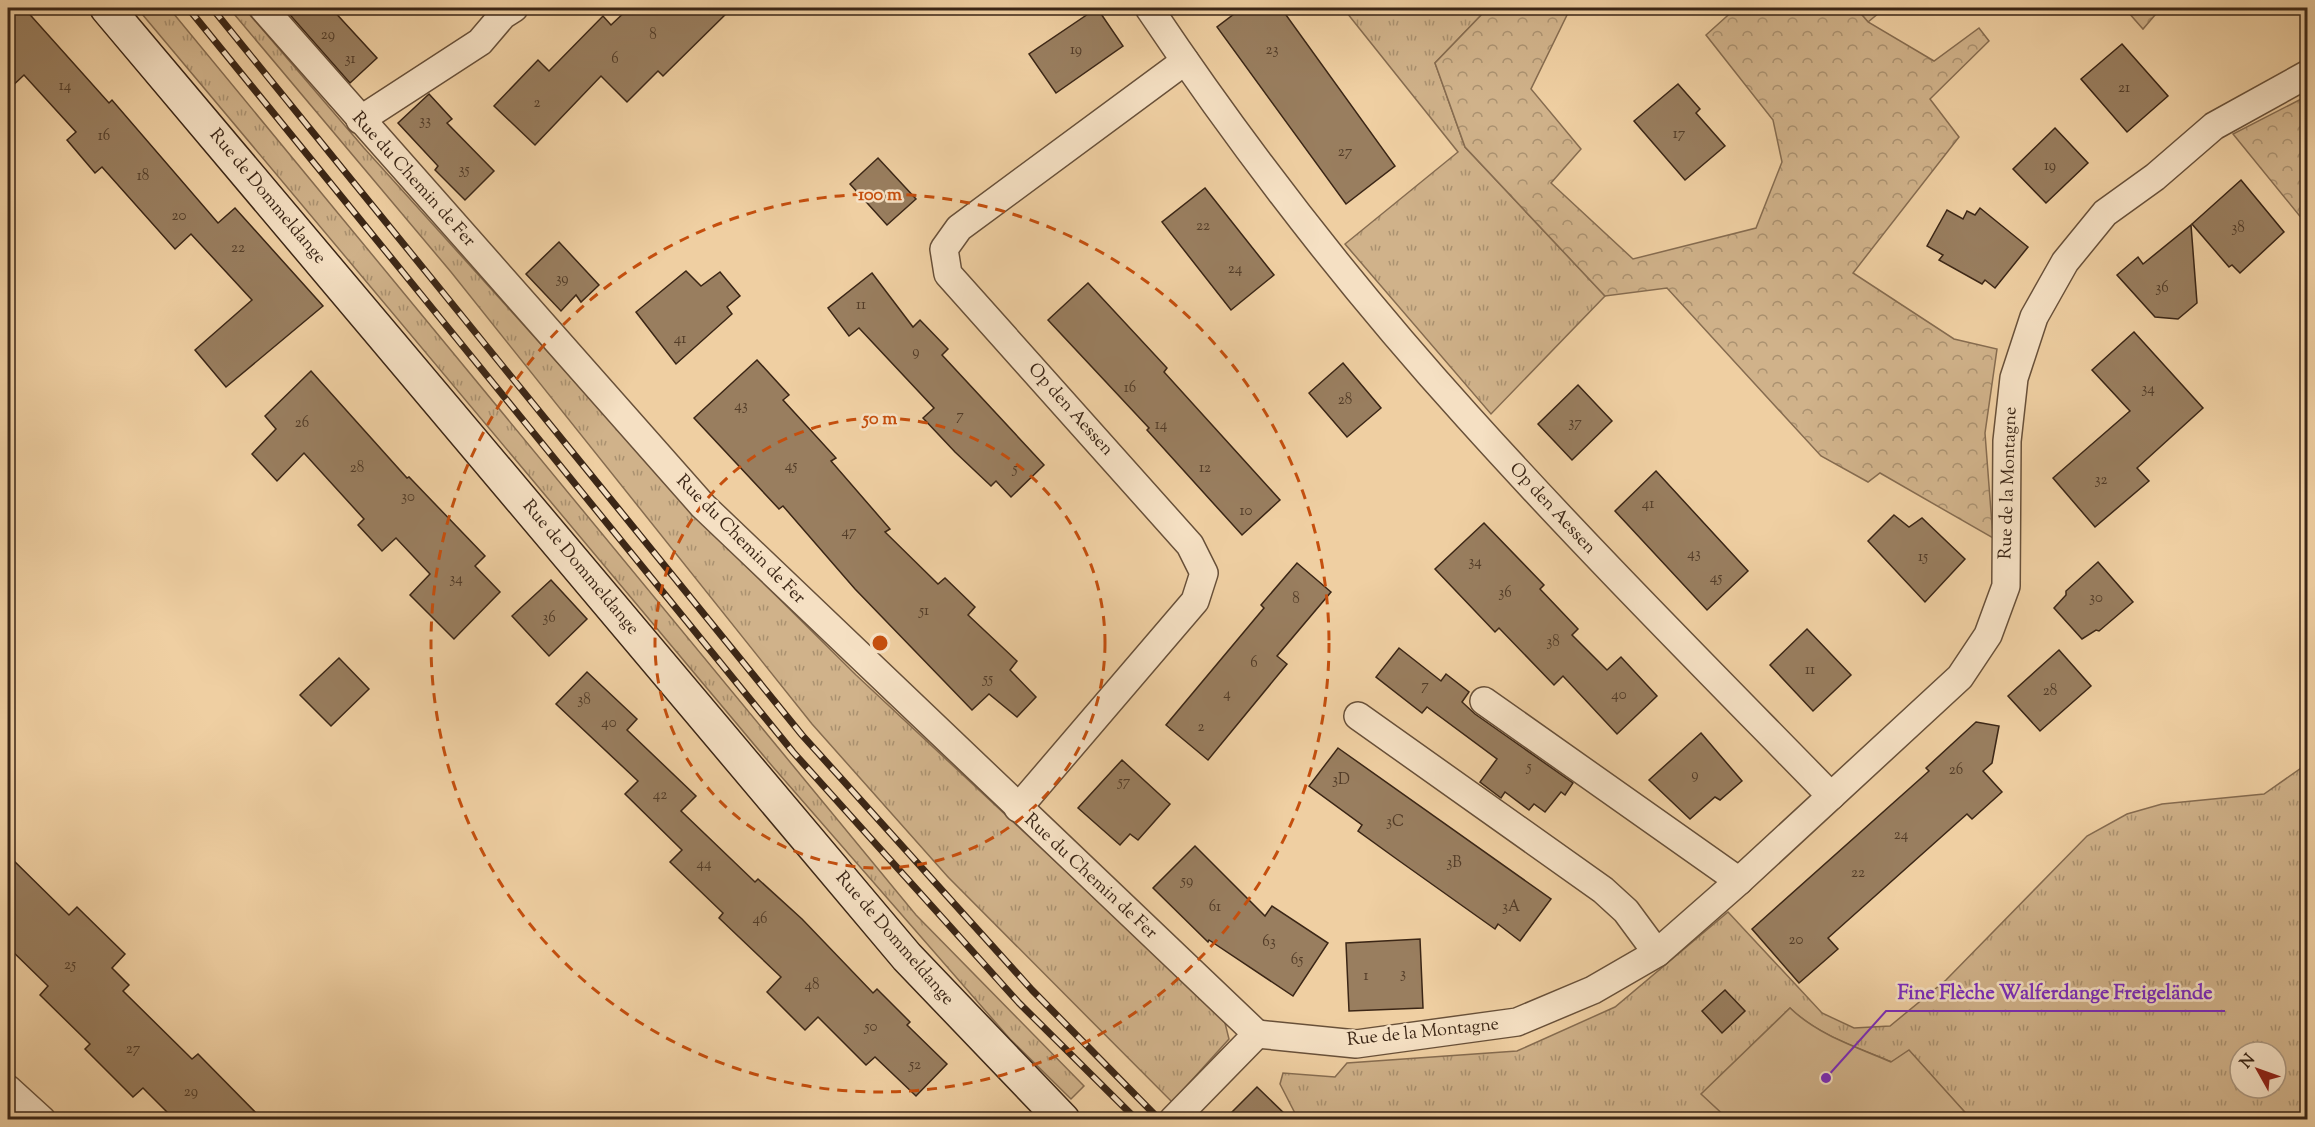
<svg xmlns="http://www.w3.org/2000/svg" width="2315" height="1127" font-family="'Sorts Mill Goudy',serif">
	<defs>
		<pattern id="grass-tufts" width="24" height="20" patternUnits="userSpaceOnUse" patternTransform="scale(1.5)"><rect width="24" height="20" fill="#d0b28a"/><path d="M3 7l-1-3M5 7V3M7 7l1-3M15 17l-1-3M17 17v-4M19 17l1-3" fill="none" stroke="#aa9170"/></pattern>
		<pattern id="forest-crowns" width="20" height="18" patternUnits="userSpaceOnUse" patternTransform="scale(1.5)"><rect width="20" height="18" fill="#d0b28a"/><path d="M2 6a3 3 0 1 1 6 0M12 15a3 3 0 1 1 6 0" fill="none" stroke="#aa9170"/></pattern>
	</defs>
	<rect width="100%" height="100%" fill="#efcfa2"/>
	<filter id="stains"><feTurbulence type="fractalNoise" baseFrequency=".00333" numOctaves="4"/><feColorMatrix values="0 0 0 0 .2 0 0 0 0 .09 0 0 0 0 .02 0 0 0 .5 -.17"/></filter>
	<radialGradient id="worn" r=".72"><stop offset=".6" stop-color="#630" stop-opacity="0"/><stop offset="1" stop-color="#630" stop-opacity=".3"/></radialGradient>
	<g fill="url(#grass-tufts)" stroke="#866c50" stroke-width="1.5" fill-rule="evenodd">
		<path d="M137,8h32l747,907 168,171 -13,13 -61,-60 -237,-272z"/>
		<path d="M229,8h15l120,140 331,367 161,160 368,344 5,20 -57,63 -224,-225 -136,-153 -361,-452z"/>
		<path d="M1343,8h145l-53,55 30,84 140,149 -114,118 -146,-170 113,-92z"/>
		<path d="M1856,8h29l-17,14z"/>
		<path d="M2307,764v355h-336l-62,-68 -17,11c-36,-15 -74,-27 -102,-54l-88,86 26,25h-430l-18,-35 3,-11 52,4 12,-14 170,-12 98,-44 113,-95 94,101 32,15 36,-2 56,-46 141,-144 40,-22 35,-10 102,-10zM2240,1052h36v36h-36z"/>
	</g>
	<g fill="url(#forest-crowns)" stroke="#866c50" stroke-width="1.5">
		<path d="M1488,8h85l-4,3 -38,78 50,60 -30,34 82,76 123,-31 26,-66 -9,-42 -67,-85 30,-27h120l12,14 66,39 45,-33 10,13 -59,58 29,38 -106,136 101,66 43,10 -12,84 8,105 -113,-65 -12,9 -47,-26 -154,-168 -62,8 -140,-149 -30,-84z"/>
		<path d="M2132,8h29l-18,21 -15,-17z"/>
		<path d="M2307,96v129l-74,-91z"/>
	</g>
	<path fill="#d0b28a" stroke="#866c50" stroke-width="1.5" d="M1790,1008c28,27 66,39 101,54l18,-12 62,69h-243l-27,-25z"/>
	<g fill="#997e5f" stroke="#3b2616" stroke-width="1.5">
		<path d="M8,8h16l85,95 3,-3 106,123 17,-15 88,98 -97,81 -31,-37 57,-50 -61,-66 -16,15 -73,-82 -7,6 -28,-33 9,-8 -52,-57 -16,15z"/>
		<path d="M284,8h47l46,50 -27,25z"/>
		<path d="M629,8h103l-69,68 -5,-5 -31,31 -26,-26 -66,69 -41,-39 44,-46 11,11 54,-55 8,9z"/>
		<path d="M1097,8l26,38 -67,47 -27,-39z"/>
		<path d="M1242,8h39l114,158 -49,38 -129,-177z"/>
		<path d="M2122,44l46,52 -41,36 -46,-53z"/>
		<path d="M1678,84l22,25 -4,4 29,33 -40,34 -51,-59z"/>
		<path d="M429,94l23,25 -5,4 47,48 -29,29 -30,-30 3,-4 -40,-43z"/>
		<path d="M2055,128l33,35 -42,40 -33,-34z"/>
		<path d="M878,158l38,41 -29,26 -37,-41z"/>
		<path d="M2241,180l43,52 -44,41 -8,-8 -3,2 -37,-43z"/>
		<path d="M1205,188l69,87 -43,35 -69,-88z"/>
		<path d="M1980,208l48,39 -33,41 -10,-8 -3,4 -43,-24 4,-5 -16,-9 20,-36 16,9 4,-8 8,4z"/>
		<path d="M2191,225l6,78 -19,16 -23,-2 -38,-42 21,-18 5,7z"/>
		<path d="M559,242l40,43 -18,17 -5,-7 -15,16 -35,-37z"/>
		<path d="M686,271l15,15 19,-14 20,24 -13,11 5,7 -56,50 -40,-52z"/>
		<path d="M872,273l41,54 7,-7 28,29 -6,6 102,110 -33,32 -15,-16 -5,5 -36,-34 -32,-34 11,-10 -75,-80 -10,8 -21,-28z"/>
		<path d="M1088,283l79,85 -3,4 116,128 -38,35 -95,-105 2,-2 -101,-108z"/>
		<path d="M2134,332l69,76 -66,60 12,13 -54,46 -42,-49 77,-67 -38,-41z"/>
		<path d="M757,360l32,35 -6,5 53,58 -5,3 59,68 -5,3 53,52 7,-6 30,29 -7,8 49,46 -7,9 26,27 -19,20 -28,-23 -17,16 -117,-121 -72,-83 -4,3 -85,-91z"/>
		<path d="M1343,363l38,45 -34,29 -38,-44z"/>
		<path d="M311,371l96,107 2,-1 76,79 -10,10 25,26 -46,47 -44,-44 20,-21 -34,-36 -14,13 -24,-26 6,-6 -60,-66 -27,28 -25,-27 24,-25 -11,-13z"/>
		<path d="M1578,385l34,36 -40,39 -34,-36z"/>
		<path d="M1656,471l92,100 -41,39 -92,-99z"/>
		<path d="M1894,515l15,12 13,-9 43,41 -40,43 -57,-61z"/>
		<path d="M1484,523l60,62 -4,4 38,40 -6,6 35,35 14,-13 36,39 -40,38 -54,-58 -9,9 -55,-57 -4,4 -60,-63z"/>
		<path d="M2098,562l35,40 -34,29 -3,-1 -14,9 -28,-31 12,-13v-4z"/>
		<path d="M1297,563l34,29 -54,64 10,8 -79,96 -42,-35 98,-117 -3,-3z"/>
		<path d="M551,580l36,39 -38,37 -37,-40z"/>
		<path d="M1807,629l44,46 -38,36 -43,-46z"/>
		<path d="M1399,648l42,33 5,-7 23,18 -7,10 13,12 98,69 -8,12 -4,-3 -16,20 -11,-8 -5,6 -24,-18 -4,6 -21,-16 17,-23 -70,-52 -5,6 -46,-36z"/>
		<path d="M2059,650l32,36 -51,45 -32,-35z"/>
		<path d="M339,658l30,31 -38,37 -31,-31z"/>
		<path d="M587,672l50,47 -10,11 69,66 -15,15 74,71 3,-3 44,40 71,74 4,-4 33,33 -3,3 40,39 -31,32 -41,-39 -9,8 -48,-48 -13,13 -38,-38 14,-15 -62,-59 4,-5 -53,-51 12,-12 -57,-56 13,-13 -82,-77z"/>
		<path d="M1976,722l23,4 -7,37 -9,8 19,21 -30,27 -5,-5 -139,124 10,11 -39,34 -47,-54 177,-158 -3,-3z"/>
		<path d="M1701,733l41,48 -22,19 -5,-3 -25,22 -41,-39z"/>
		<path d="M1338,748l213,151 -31,42 -22,-17 -3,5 -97,-69 -40,-29 4,-6 -53,-39z"/>
		<path d="M1122,760l48,44 -32,36 -8,-6 -10,11 -42,-37z"/>
		<path d="M1195,846l70,70 7,-10 56,37 -35,53 -84,-56 -1,2 -55,-54z"/>
		<path d="M8,855l61,60 8,-8 48,47 -13,14 17,17 -6,6 69,68 6,-5 64,65h-88l-31,-31 -10,9 -48,-48 5,-5 -50,-49 8,-9 -40,-39z"/>
		<path d="M1420,939l3,69 -74,3 -3,-68z"/>
		<path d="M1725,990l20,21 -23,22 -20,-22z"/>
		<path d="M1257,1087l33,32h-65z"/>
	</g>
	<g fill="none" stroke-linecap="round" stroke-linejoin="round">
		<defs>
			<g id="street">
				<path d="M263,8l440,498 554,528"/>
				<path d="M1149,8c96,143 203,281 319,409 117,130 241,254 363,379"/>
				<path d="M360,120l120,-78 23,-27 11,-7"/>
				<path d="M1484,701l255,180"/>
				<path d="M1358,716l245,174 23,21 31,42"/>
				<path d="M1018,808l177,-207 9,-28 -14,-28 -242,-271 -4,-25 15,-21 226,-167"/>
				<path d="M1257,1034l99,10 161,-22 76,-32 64,-37 82,-72 221,-204 28,-42 18,-49 1,-145 7,-63 20,-61 31,-55 40,-49 50,-36 59,-51 94,-52"/>
				<path d="M8,1089l34,31"/>
				<path d="M1173,1120l84,-86"/>
			</g>
			<path id="secondary" d="M107,8l800,949 156,163"/>
		</defs>
		<use href="#street" stroke="#685039" stroke-width="30"/>
		<use href="#secondary" stroke="#3b2616" stroke-width="36"/>
		<use href="#street" stroke="#f5e0c3" stroke-width="27"/>
		<use href="#secondary" stroke="#f5e0c3" stroke-width="33"/>
		<defs>
			<g id="rail">
				<path d="M188,8l605,744 226,251 118,117"/>
				<path d="M212,8l590,727 230,255 128,130"/>
			</g>
		</defs>
		<use href="#rail" stroke="#3b2616" stroke-width="7"/>
		<use href="#rail" stroke="#f5e0c3" stroke-width="4.5" stroke-dasharray="14" stroke-linecap="butt"/>
	</g>
	<g fill="none" stroke="#c54f0e" stroke-width="3" stroke-dasharray="10 8">
		<circle cx="880" cy="643" r="225"/>
		<circle cx="880" cy="643" r="449"/>
	</g>
	<g text-anchor="middle" dominant-baseline="central" stroke-width="5" stroke-linejoin="round" paint-order="stroke">
		<g font-size="15" fill="#523c28">
			<text x="328" y="35">29</text>
			<text x="653" y="35">8</text>
			<text x="1076" y="50">19</text>
			<text x="1272" y="50">23</text>
			<text x="350" y="59">31</text>
			<text x="615" y="59">6</text>
			<text x="65" y="86">14</text>
			<text x="2124" y="88">21</text>
			<text x="537" y="103">2</text>
			<text x="425" y="121">33</text>
			<text x="1679" y="134">17</text>
			<text x="104" y="136">16</text>
			<text x="1345" y="152">27</text>
			<text x="2050" y="166">19</text>
			<text x="464" y="170">35</text>
			<text x="143" y="176">18</text>
			<text x="179" y="216">20</text>
			<text x="1203" y="226">22</text>
			<text x="2238" y="228">38</text>
			<text x="238" y="248">22</text>
			<text x="1235" y="269">24</text>
			<text x="562" y="279">39</text>
			<text x="2162" y="288">36</text>
			<text x="861" y="305">11</text>
			<text x="680" y="339">41</text>
			<text x="916" y="352">9</text>
			<text x="1130" y="388">16</text>
			<text x="2148" y="389">34</text>
			<text x="1345" y="400">28</text>
			<text x="741" y="406">43</text>
			<text x="960" y="416">7</text>
			<text x="302" y="423">26</text>
			<text x="1575" y="423">37</text>
			<text x="1161" y="425">14</text>
			<text x="791" y="466">45</text>
			<text x="357" y="468">28</text>
			<text x="1205" y="468">12</text>
			<text x="1015" y="469">5</text>
			<text x="2101" y="480">32</text>
			<text x="408" y="497">30</text>
			<text x="1648" y="504">41</text>
			<text x="1246" y="511">10</text>
			<text x="849" y="532">47</text>
			<text x="1694" y="554">43</text>
			<text x="1923" y="557">15</text>
			<text x="1475" y="562">34</text>
			<text x="1716" y="578">45</text>
			<text x="456" y="579">34</text>
			<text x="1505" y="593">36</text>
			<text x="2096" y="598">30</text>
			<text x="1296" y="599">8</text>
			<text x="924" y="611">51</text>
			<text x="549" y="618">36</text>
			<text x="1553" y="642">38</text>
			<text x="1254" y="663">6</text>
			<text x="1810" y="670">11</text>
			<text x="988" y="679">55</text>
			<text x="1425" y="686">7</text>
			<text x="2050" y="691">28</text>
			<text x="1227" y="694">4</text>
			<text x="1619" y="695">40</text>
			<text x="584" y="700">38</text>
			<text x="609" y="723">40</text>
			<text x="1201" y="727">2</text>
			<text x="1529" y="767">5</text>
			<text x="1956" y="770">26</text>
			<text x="1695" y="775">9</text>
			<text x="1341" y="780">3D</text>
			<text x="1124" y="782">57</text>
			<text x="660" y="795">42</text>
			<text x="1395" y="822">3C</text>
			<text x="1901" y="835">24</text>
			<text x="1454" y="863">3B</text>
			<text x="704" y="864">44</text>
			<text x="1858" y="873">22</text>
			<text x="1187" y="881">59</text>
			<text x="1215" y="907">61</text>
			<text x="1511" y="907">3A</text>
			<text x="760" y="919">46</text>
			<text x="1796" y="940">20</text>
			<text x="1269" y="942">63</text>
			<text x="1297" y="960">65</text>
			<text x="70" y="965">25</text>
			<text x="1403" y="974">3</text>
			<text x="1366" y="976">1</text>
			<text x="812" y="985">48</text>
			<text x="871" y="1027">50</text>
			<text x="133" y="1049">27</text>
			<text x="915" y="1065">52</text>
			<text x="191" y="1092">29</text>
		</g>
		<g font-size="18" fill="#3b2616" stroke="#f5e0c3">
			<text transform="translate(413 180) rotate(48)">Rue du Chemin de Fer</text>
			<text transform="translate(267 197) rotate(50)">Rue de Dommeldange</text>
			<text transform="translate(1070 410) rotate(48)">Op den Aessen</text>
			<text transform="translate(2009 483) rotate(-88)">Rue de la Montagne</text>
			<text transform="translate(1552 509) rotate(47)">Op den Aessen</text>
			<text transform="translate(740 540) rotate(45)">Rue du Chemin de Fer</text>
			<text transform="translate(580 568) rotate(50)">Rue de Dommeldange</text>
			<text transform="translate(1090 877) rotate(43)">Rue du Chemin de Fer</text>
			<text transform="translate(894 939) rotate(49)">Rue de Dommeldange</text>
			<text transform="translate(1423 1033) rotate(-6)">Rue de la Montagne</text>
		</g>
	</g>
	<circle cx="880" cy="643" r="9" fill="#c54f0e" stroke="#f5e0c3" stroke-width="3"/>
	<g font-size="18" text-anchor="middle" font-weight="bold" fill="#c54f0e" stroke="#f5e0c3" stroke-width="5" stroke-linejoin="round" paint-order="stroke">
		<text x="880" y="200">100 m</text>
		<text x="880" y="424">50 m</text>
	</g>
	<path fill="none" stroke="#7b2cbf" stroke-width="2" d="M1826 1078L1886 1011H2225"/>
	<circle fill="#7b2cbf" stroke="#f5e0c3" stroke-width="2" cx="1826" cy="1078" r="6"/>
	<g font-size="20" text-anchor="middle" font-weight="bold" fill="#7b2cbf" stroke="#f5e0c3" stroke-width="5" stroke-linejoin="round" paint-order="stroke">
		<text x="2055" y="999">Fine Flèche Walferdange Freigelände</text>
	</g>
	<rect width="2315" height="1127" fill="none" stroke="#efcfa2" stroke-width="30"/>
	<rect x="9" y="9" width="2297" height="1109" fill="none" stroke="#3b2616" stroke-width="3"/>
	<rect x="15" y="15" width="2285" height="1097" fill="none" stroke="#3b2616" stroke-width="1.5"/>
	<g transform="translate(2258 1070) rotate(310)"><circle r="28" fill="#f5e0c3" stroke="#ab967e" stroke-width="1.5"/>
	<path d="M0-4.5L10 22L0 15L-10 22Z" fill="#8f2418"/>
	<text y="-9" font-size="16" font-weight="bold" text-anchor="middle" fill="#3b2616">N</text>
	</g>
	<rect width="100%" height="100%" filter="url(#stains)"/>
	<rect width="100%" height="100%" fill="url(#worn)"/>
</svg>
